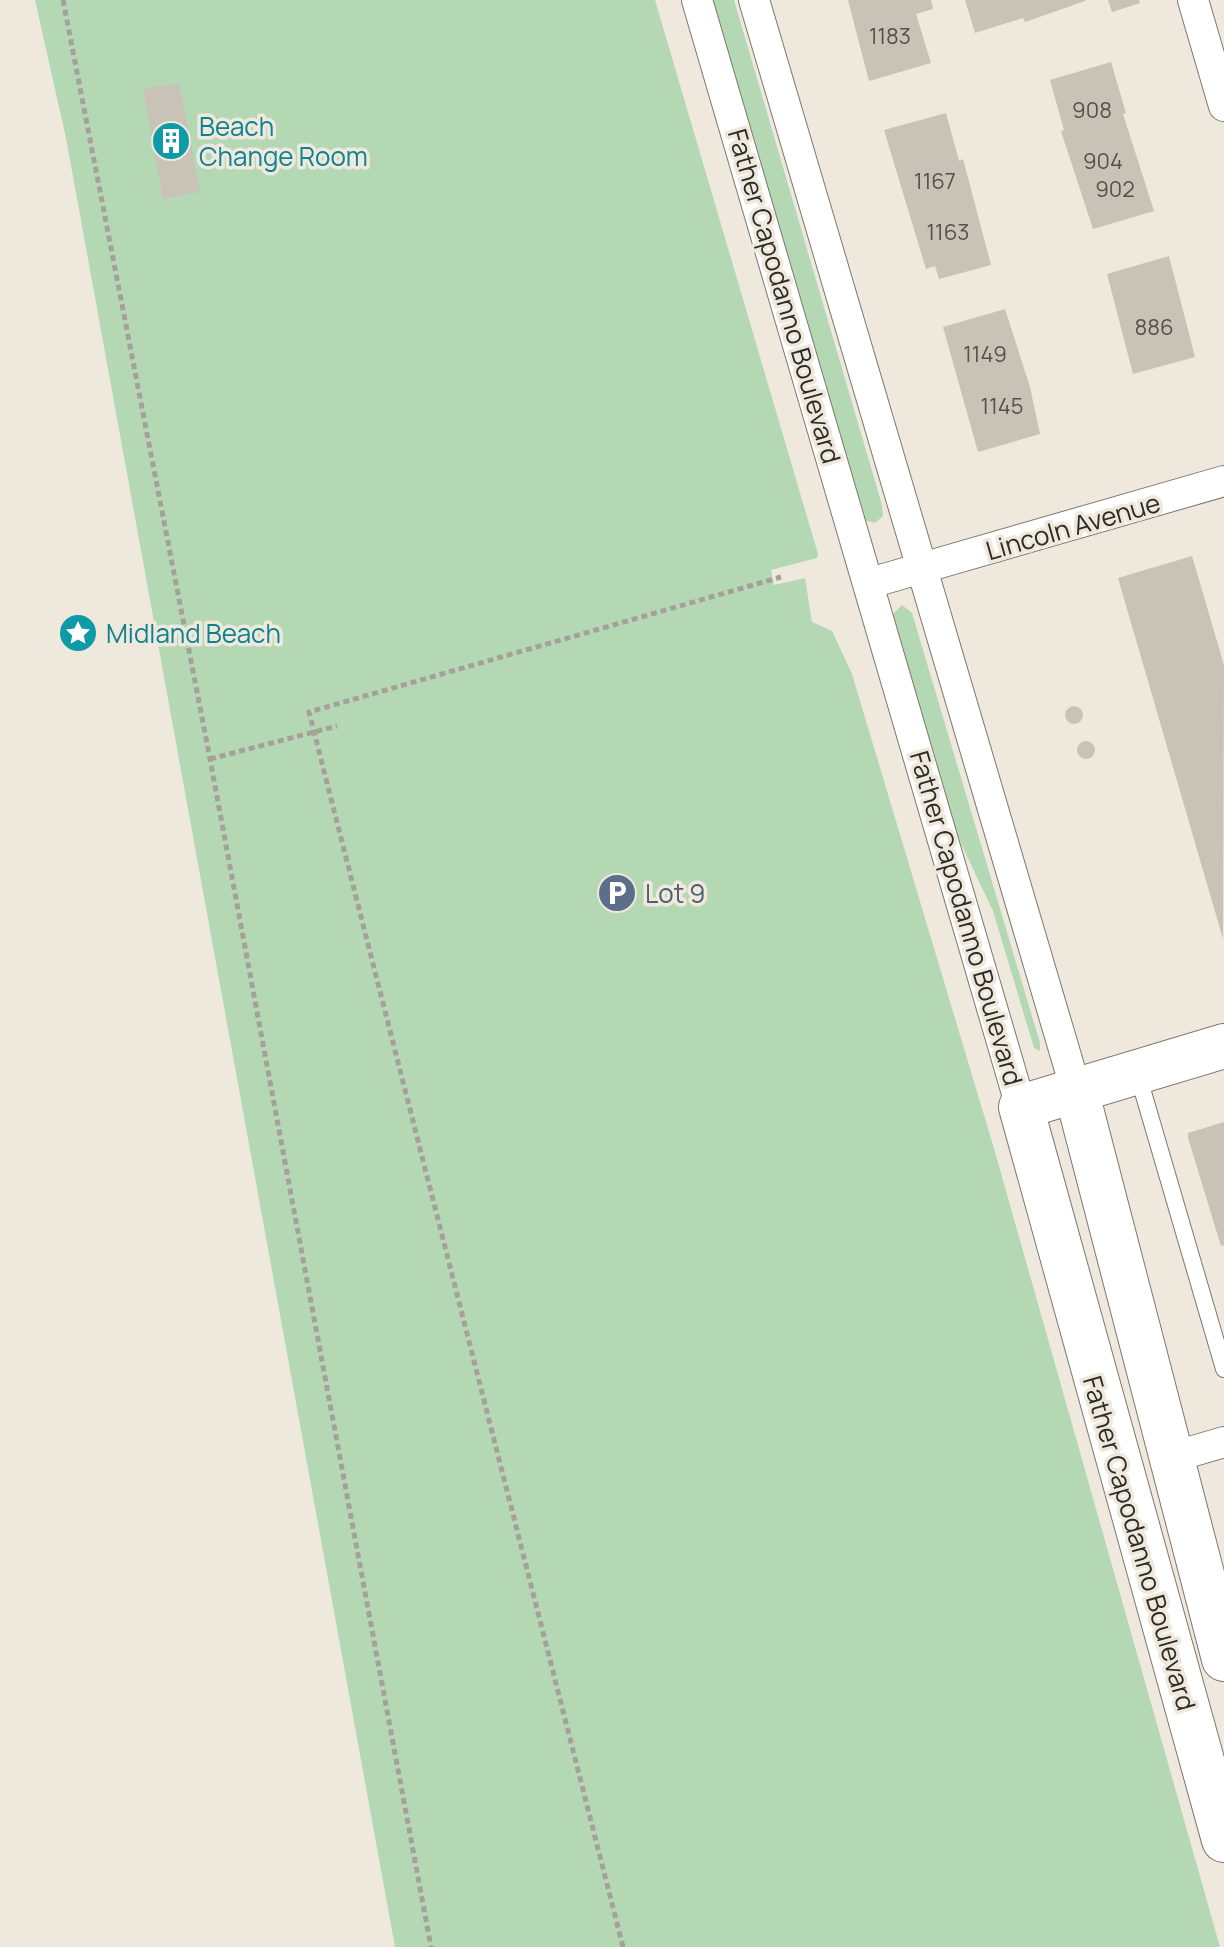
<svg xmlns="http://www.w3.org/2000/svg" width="1224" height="1947" font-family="Manrope,sans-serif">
	<rect width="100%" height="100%" fill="#efe8dd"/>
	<g fill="#b4d8b4">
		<path d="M35,0h620l163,554 -1,4 -46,12 3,15 31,-7 7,44 20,9 20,43 143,478 225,795h-825l-329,-1809z"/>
		<path d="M710,0h24l148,505 1,11 -8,7 -11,-3z"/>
		<path d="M902,605l10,8 128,430v8l-6,-3 -41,-137 -37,-78 -64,-218z"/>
	</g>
	<g fill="#c9c2b7">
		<path d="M848,0h83l2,9 -17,5 15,49 -62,18z"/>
		<path d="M965,0h120v1l-60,21 -2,-4 -48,15z"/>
		<path d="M1108,0h31l1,3 -28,9z"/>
		<path d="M1111,62l15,51 -3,1 31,97 -61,18 -32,-98 3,-1 -14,-50z"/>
		<path d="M179,83l21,109 -37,7 -20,-110z"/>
		<path d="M946,113l13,48 4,-2 28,106 -52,14 -4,-13 -9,3 -42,-139z"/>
		<path d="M1169,256l26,101 -62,17 -26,-100z"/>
		<path d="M1005,309l25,78 10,47 -62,18 -35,-125z"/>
		<path d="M1192,556l32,109 -1,274 -105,-361z"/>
		<circle cx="1074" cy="715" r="9"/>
		<circle cx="1086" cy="750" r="9"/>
		<path d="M1224,1122v123l-3,1 -33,-108v-5z"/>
	</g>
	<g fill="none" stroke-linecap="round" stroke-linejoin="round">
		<defs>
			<path id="service" d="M1138,1075l86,294"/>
			<g id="minor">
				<path d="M697,0l324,1107"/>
				<path d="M754,0l322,1090"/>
				<path d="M1193,0l31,106"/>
				<path d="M870,583l354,-102"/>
				<path d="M1173,1457l51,-15"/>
			</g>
			<g id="secondary">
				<path d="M1224,1046l-203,61 203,733"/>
				<path d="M1076,1090l148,569"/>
			</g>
		</defs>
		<use href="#service" stroke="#7d776d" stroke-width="18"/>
		<use href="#minor" stroke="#7d776d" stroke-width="32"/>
		<use href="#secondary" stroke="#7d776d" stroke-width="46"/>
		<g stroke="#a6a098" stroke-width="5" stroke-dasharray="6 4" stroke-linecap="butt">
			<path d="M63,0l147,759 221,1188"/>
			<path d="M210,759l127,-33"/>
			<path d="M623,1947l-314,-1235 472,-135"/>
		</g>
		<use href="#service" stroke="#fff" stroke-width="16"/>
		<use href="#minor" stroke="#fff" stroke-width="30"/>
		<use href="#secondary" stroke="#fff" stroke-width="44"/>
	</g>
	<defs>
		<symbol id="building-disc" viewBox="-11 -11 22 22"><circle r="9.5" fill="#0f9aa8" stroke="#efe8dd"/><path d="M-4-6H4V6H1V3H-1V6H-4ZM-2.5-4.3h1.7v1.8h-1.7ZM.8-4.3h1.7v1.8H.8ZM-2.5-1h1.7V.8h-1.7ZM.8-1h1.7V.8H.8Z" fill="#fff"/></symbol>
		<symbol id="sight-disc" viewBox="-11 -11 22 22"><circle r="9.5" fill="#0f9aa8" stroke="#efe8dd"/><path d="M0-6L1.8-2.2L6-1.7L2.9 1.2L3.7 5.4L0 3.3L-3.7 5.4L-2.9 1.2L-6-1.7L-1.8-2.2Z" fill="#fff"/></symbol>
		<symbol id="parking-disc" viewBox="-11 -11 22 22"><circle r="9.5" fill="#5c6f8a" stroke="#efe8dd"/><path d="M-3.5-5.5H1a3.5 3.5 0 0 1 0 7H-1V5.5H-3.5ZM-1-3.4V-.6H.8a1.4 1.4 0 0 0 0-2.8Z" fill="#fff"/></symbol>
	</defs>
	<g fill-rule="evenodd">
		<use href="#building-disc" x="149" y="119" width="44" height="44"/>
		<use href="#sight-disc" x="56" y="611" width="44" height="44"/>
		<use href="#parking-disc" x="595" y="871" width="44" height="44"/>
	</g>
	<g text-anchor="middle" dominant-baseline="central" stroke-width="7" stroke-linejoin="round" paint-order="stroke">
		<g font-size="22" fill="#55514b">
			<text x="890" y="36">1183</text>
			<text x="1092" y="110">908</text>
			<text x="1103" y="161">904</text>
			<text x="935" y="181">1167</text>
			<text x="1115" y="189">902</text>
			<text x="948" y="232">1163</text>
			<text x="1154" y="327">886</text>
			<text x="985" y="354">1149</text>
			<text x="1002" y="406">1145</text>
		</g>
		<g font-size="26" fill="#0d838f" stroke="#efe8dd" text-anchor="start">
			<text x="199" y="126">Beach<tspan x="199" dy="30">Change Room</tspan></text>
			<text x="106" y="633">Midland Beach</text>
		</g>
		<g font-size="26" fill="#2e2b27" stroke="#efe8dd">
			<text transform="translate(785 296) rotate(74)">Father Capodanno Boulevard</text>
			<text transform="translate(1073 526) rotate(-16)">Lincoln Avenue</text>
			<text transform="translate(967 918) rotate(74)">Father Capodanno Boulevard</text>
			<text transform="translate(1140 1543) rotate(74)">Father Capodanno Boulevard</text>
		</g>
		<g font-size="26" fill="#4e5e75" stroke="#efe8dd" text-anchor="start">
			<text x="645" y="893">Lot 9</text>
		</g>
	</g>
</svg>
